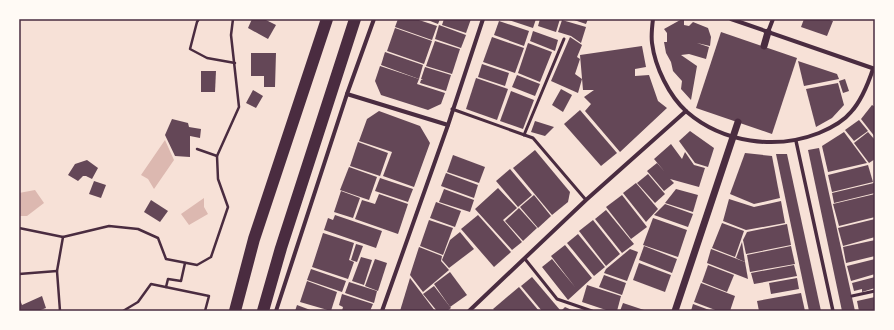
<svg xmlns="http://www.w3.org/2000/svg" width="894" height="330" font-family="'Open Sans',sans-serif">
	<rect width="100%" height="100%" fill="#f7e1d7"/>
	<g fill="#dcb8b0">
		<path d="M165,140l9,20 -20,29 -6,-10 -7,-4z"/>
		<path d="M35,190l9,13 -17,13h-8v-23z"/>
		<path d="M204,198v9l4,7 -19,11 -8,-11z"/>
	</g>
	<g fill="#644757">
		<path d="M252,19h12l12,6 -8,14 -20,-11z"/>
		<path d="M398,19h18l21,7 -5,14 -37,-13z"/>
		<path d="M425,19h15l-2,5z"/>
		<path d="M444,19h27l-5,14 -24,-8z"/>
		<path d="M506,19h30l-3,9z"/>
		<path d="M540,19h20l-4,13 -18,-6z"/>
		<path d="M571,19h17l-2,5z"/>
		<path d="M682,19h2v6l5,1 4,-4 15,6 3,9 -1,9 -13,-3 12,4 -3,12 -17,-5 -8,1 16,11 -6,34 -10,-11 1,-8 -9,-10 -2,-9 -5,-9 -2,-11h3v-9l-3,-4z"/>
		<path d="M804,19h23l6,2 -6,15 -26,-9z"/>
		<path d="M562,20l24,7 -5,16 -10,-7 -13,-4z"/>
		<path d="M499,21l30,10 -5,15 -30,-11z"/>
		<path d="M439,25l27,10 -5,13 -26,-9z"/>
		<path d="M395,28l37,13 -8,23 -37,-13z"/>
		<path d="M533,31l25,9 -3,11 -25,-10z"/>
		<path d="M721,32l76,26 -25,76 -76,-26z"/>
		<path d="M492,37l32,11 -9,25 -32,-11z"/>
		<path d="M570,37l12,8 -5,12 3,2 -5,15 7,5 -4,14 -27,-12z"/>
		<path d="M435,41l25,8 -8,25 -26,-8z"/>
		<path d="M528,43l24,9 -12,30 -22,-9z"/>
		<path d="M642,46l4,21 -11,2v7l14,-1 9,26 9,7 -47,44 -35,-41 6,-7 -7,-7 10,-7h-11l-3,-35z"/>
		<path d="M385,52l38,13 -4,14 -38,-14z"/>
		<path d="M251,53h25l-1,34h-11v-11h-13z"/>
		<path d="M798,61l39,13 2,5 -35,7z"/>
		<path d="M482,64l27,9 -4,13 -27,-9z"/>
		<path d="M380,66l39,13 -2,5 28,9 -4,11 -13,6 -47,-15 -6,-14z"/>
		<path d="M425,67l26,8 -5,16 -26,-8 1,-3h2l-2,-1z"/>
		<path d="M201,71h15l-1,21h-14z"/>
		<path d="M517,75l23,9 -5,12 -23,-9z"/>
		<path d="M476,78l32,11 -11,31 -31,-11z"/>
		<path d="M845,79l4,12 -6,2 -4,-12z"/>
		<path d="M838,83l6,22 -12,13 -16,9 -10,-38z"/>
		<path d="M561,89l11,6 -9,17 -11,-7z"/>
		<path d="M253,90l10,6 -7,12 -10,-5z"/>
		<path d="M511,91l23,9 -11,29 -23,-8z"/>
		<path d="M872,105l3,2v30l-14,-18z"/>
		<path d="M580,110l37,43 -16,13 -37,-42z"/>
		<path d="M379,111l41,15 10,17 -16,44 -31,-11 9,-24 -33,-11 8,-22z"/>
		<path d="M172,119l16,4 1,4 12,2 -1,9 -10,-2v21l-15,-1 -10,-21z"/>
		<path d="M859,120l9,11 -14,10 -9,-11z"/>
		<path d="M535,121l19,6 -9,9 -14,-4z"/>
		<path d="M690,131l24,17 -6,19 -13,-4 -16,-22z"/>
		<path d="M844,132l23,31 -39,9 -6,-26z"/>
		<path d="M868,132l7,8v19l-6,4 -15,-20z"/>
		<path d="M358,142l30,11 -8,23 -30,-10z"/>
		<path d="M671,144l11,15 3,-7 9,13 11,3 -6,19 -29,-8 4,4 -10,8 -17,-20 10,-8 8,9 -11,-13z"/>
		<path d="M819,148l36,163h-13l-34,-161z"/>
		<path d="M535,150l35,42 -2,10 -16,13 -39,-47z"/>
		<path d="M745,153l27,3 8,42 -26,6 -24,-10z"/>
		<path d="M776,154h11l34,157h-12z"/>
		<path d="M453,155l32,12 -6,16 -32,-11z"/>
		<path d="M87,160l11,8 -6,11 -6,-3h-3l-5,5 -10,-6 7,-11z"/>
		<path d="M868,165l5,17 -41,10 -4,-17z"/>
		<path d="M349,167l28,10 -8,23 -29,-10z"/>
		<path d="M510,169l22,26 -14,12 -22,-26z"/>
		<path d="M446,173l32,12 -4,13 -33,-12z"/>
		<path d="M648,174l17,20 -10,9 -18,-20z"/>
		<path d="M380,178l33,11 -5,13 -33,-11z"/>
		<path d="M94,181l12,4 -5,13 -12,-4z"/>
		<path d="M636,183l22,26 -12,13 -23,-29z"/>
		<path d="M874,183l1,10 -41,10 -2,-10z"/>
		<path d="M498,188l19,20 -14,12 19,22 -10,8 -37,-41z"/>
		<path d="M444,189l30,11 -4,12 -31,-10z"/>
		<path d="M676,189l22,6 -5,17 -28,-9z"/>
		<path d="M341,191l19,7 -7,20 -19,-6z"/>
		<path d="M379,194l29,10 -10,30 -43,-15 7,-19 13,4z"/>
		<path d="M875,194v23l-36,9 -6,-22z"/>
		<path d="M534,195l17,21 -13,12 -18,-21z"/>
		<path d="M622,195l25,32 -16,12 -25,-32z"/>
		<path d="M729,199l25,8 27,-6 4,22 -39,7 -23,-9z"/>
		<path d="M151,200l17,11 -8,11 -16,-10z"/>
		<path d="M436,202l25,9 -6,16 -25,-9z"/>
		<path d="M665,204l28,10 -5,13 -34,-12z"/>
		<path d="M519,208l18,20 -14,13 -18,-20z"/>
		<path d="M606,210l28,34 -12,9 -27,-34z"/>
		<path d="M335,215l47,16 -6,17 -52,-18 4,-12 5,2z"/>
		<path d="M478,215l33,37 -17,15 -33,-38z"/>
		<path d="M653,218l34,12 -9,27 -35,-12z"/>
		<path d="M875,219v18l-32,9 -5,-18z"/>
		<path d="M429,220l24,8 -10,27 -23,-9z"/>
		<path d="M593,220l27,34 -14,12 -27,-35z"/>
		<path d="M722,223l22,8 -9,26 -23,-9z"/>
		<path d="M787,224l4,21 -45,9 -3,-14 4,-8z"/>
		<path d="M460,232l14,17 -25,19 -7,-8 8,-20z"/>
		<path d="M323,233l31,10 -5,17 5,2 -6,17 -36,-12z"/>
		<path d="M578,234l27,33 -11,9 -27,-33z"/>
		<path d="M875,240v16l-29,7 -3,-16z"/>
		<path d="M742,242l3,20 -9,-4z"/>
		<path d="M356,244l7,2 -6,16 -6,-2z"/>
		<path d="M565,245l27,33 -24,22 -26,-33 10,-8 23,28 -24,-31z"/>
		<path d="M644,246l33,13 -5,14 -33,-13z"/>
		<path d="M791,246l4,18 -45,8 -3,-17z"/>
		<path d="M419,247l23,9 -1,5 8,9 -26,22 -13,-17z"/>
		<path d="M630,249l8,3 -11,29 -23,-8 2,-4z"/>
		<path d="M711,249l34,13 3,17 -41,-16z"/>
		<path d="M361,257l11,3 -8,25 -12,-4z"/>
		<path d="M375,259l12,4 -9,28 -13,-5z"/>
		<path d="M875,259v15l-24,7 -4,-15z"/>
		<path d="M639,263l32,12 -6,17 -32,-12z"/>
		<path d="M708,265l26,10 -7,17 -25,-10z"/>
		<path d="M794,265l3,11 -43,8 -3,-11z"/>
		<path d="M311,269l35,12 -4,11 -35,-12z"/>
		<path d="M450,272l17,23 -17,12 -16,-23z"/>
		<path d="M604,275l22,8 -4,12 -23,-8z"/>
		<path d="M532,277l28,33 -1,1h-17l-21,-25z"/>
		<path d="M875,277v11l-13,4v-3l-8,2 -2,-8z"/>
		<path d="M410,278l25,33h-35z"/>
		<path d="M797,278l2,11 -28,5 -2,-11z"/>
		<path d="M307,281l30,11 -6,19 -31,-9z"/>
		<path d="M349,282l28,9 -3,12 -29,-10z"/>
		<path d="M701,283l34,13 -5,15h-12l-24,-9z"/>
		<path d="M587,285l34,11 -4,15h-8l-27,-9z"/>
		<path d="M434,286l17,22 -4,3h-10l-14,-17z"/>
		<path d="M519,287l20,24h-44l-2,-2z"/>
		<path d="M801,293l4,18h-46l-2,-10z"/>
		<path d="M342,294l31,10 -3,7h-28l1,-4 -4,-2z"/>
		<path d="M42,296l4,12 -8,3h-19v-14l3,8z"/>
		<path d="M875,297v14h-16l-2,-10z"/>
		<path d="M623,303l24,8h-27z"/>
		<path d="M693,304l19,7h-21z"/>
		<path d="M297,305l16,6h-18z"/>
		<path d="M565,307l9,4h-13z"/>
	</g>
	<g fill="none" stroke-linecap="round" stroke-linejoin="round">
		<g stroke="#4a2c40" stroke-width="2.5">
			<path d="M199,19l-2,3 -7,27 17,9 28,5"/>
			<path d="M197,149l20,7"/>
			<path d="M19,228l44,9 46,-11 29,3 20,9 8,21 31,6 14,-8 17,-50 -10,-28 -1,-23 22,-49 -8,-72 2,-16"/>
			<path d="M19,274l38,-3"/>
			<path d="M166,287l2,-8 13,2 4,-18"/>
			<path d="M60,311l-3,-40 6,-34"/>
			<path d="M123,311l15,-9 13,-18 58,12 -4,15"/>
		</g>
		<g stroke="#4a2c40" stroke-width="3">
			<path d="M452,109l81,29 53,62"/>
			<path d="M524,135l40,-96"/>
			<path d="M525,259l32,40 35,12"/>
			<path d="M852,296l23,-5"/>
		</g>
		<path stroke="#4a2c40" stroke-width="3.5" d="M796,141l37,170"/>
		<g stroke="#4a2c40" stroke-width="4">
			<path d="M653,19c-1,8 -2,16 -1,24 3,24 17,53 35,69 36,31 89,38 132,21 12,-5 24,-11 32,-21 11,-12 17,-28 22,-43"/>
			<path d="M731,19l144,50"/>
			<path d="M768,32l5,-13"/>
			<path d="M347,94l101,31"/>
			<path d="M276,311l71,-217 27,-75"/>
			<path d="M382,311l66,-186 35,-106"/>
			<path d="M469,311l117,-111 100,-89"/>
		</g>
		<g stroke="#4a2c40" stroke-width="7">
			<path d="M764,46l4,-14"/>
			<path d="M675,311l63,-189"/>
		</g>
		<g stroke="#4a2c40" stroke-width="12">
			<path d="M235,311l19,-72 73,-220"/>
			<path d="M263,311l18,-63 74,-229"/>
		</g>
	</g>
	<rect width="894" height="330" fill="none" stroke="#fffaf5" stroke-width="40"/>
	<rect x="20" y="20" width="854" height="290" fill="none" stroke="#4a2c40" stroke-width="1.5"/>
</svg>
